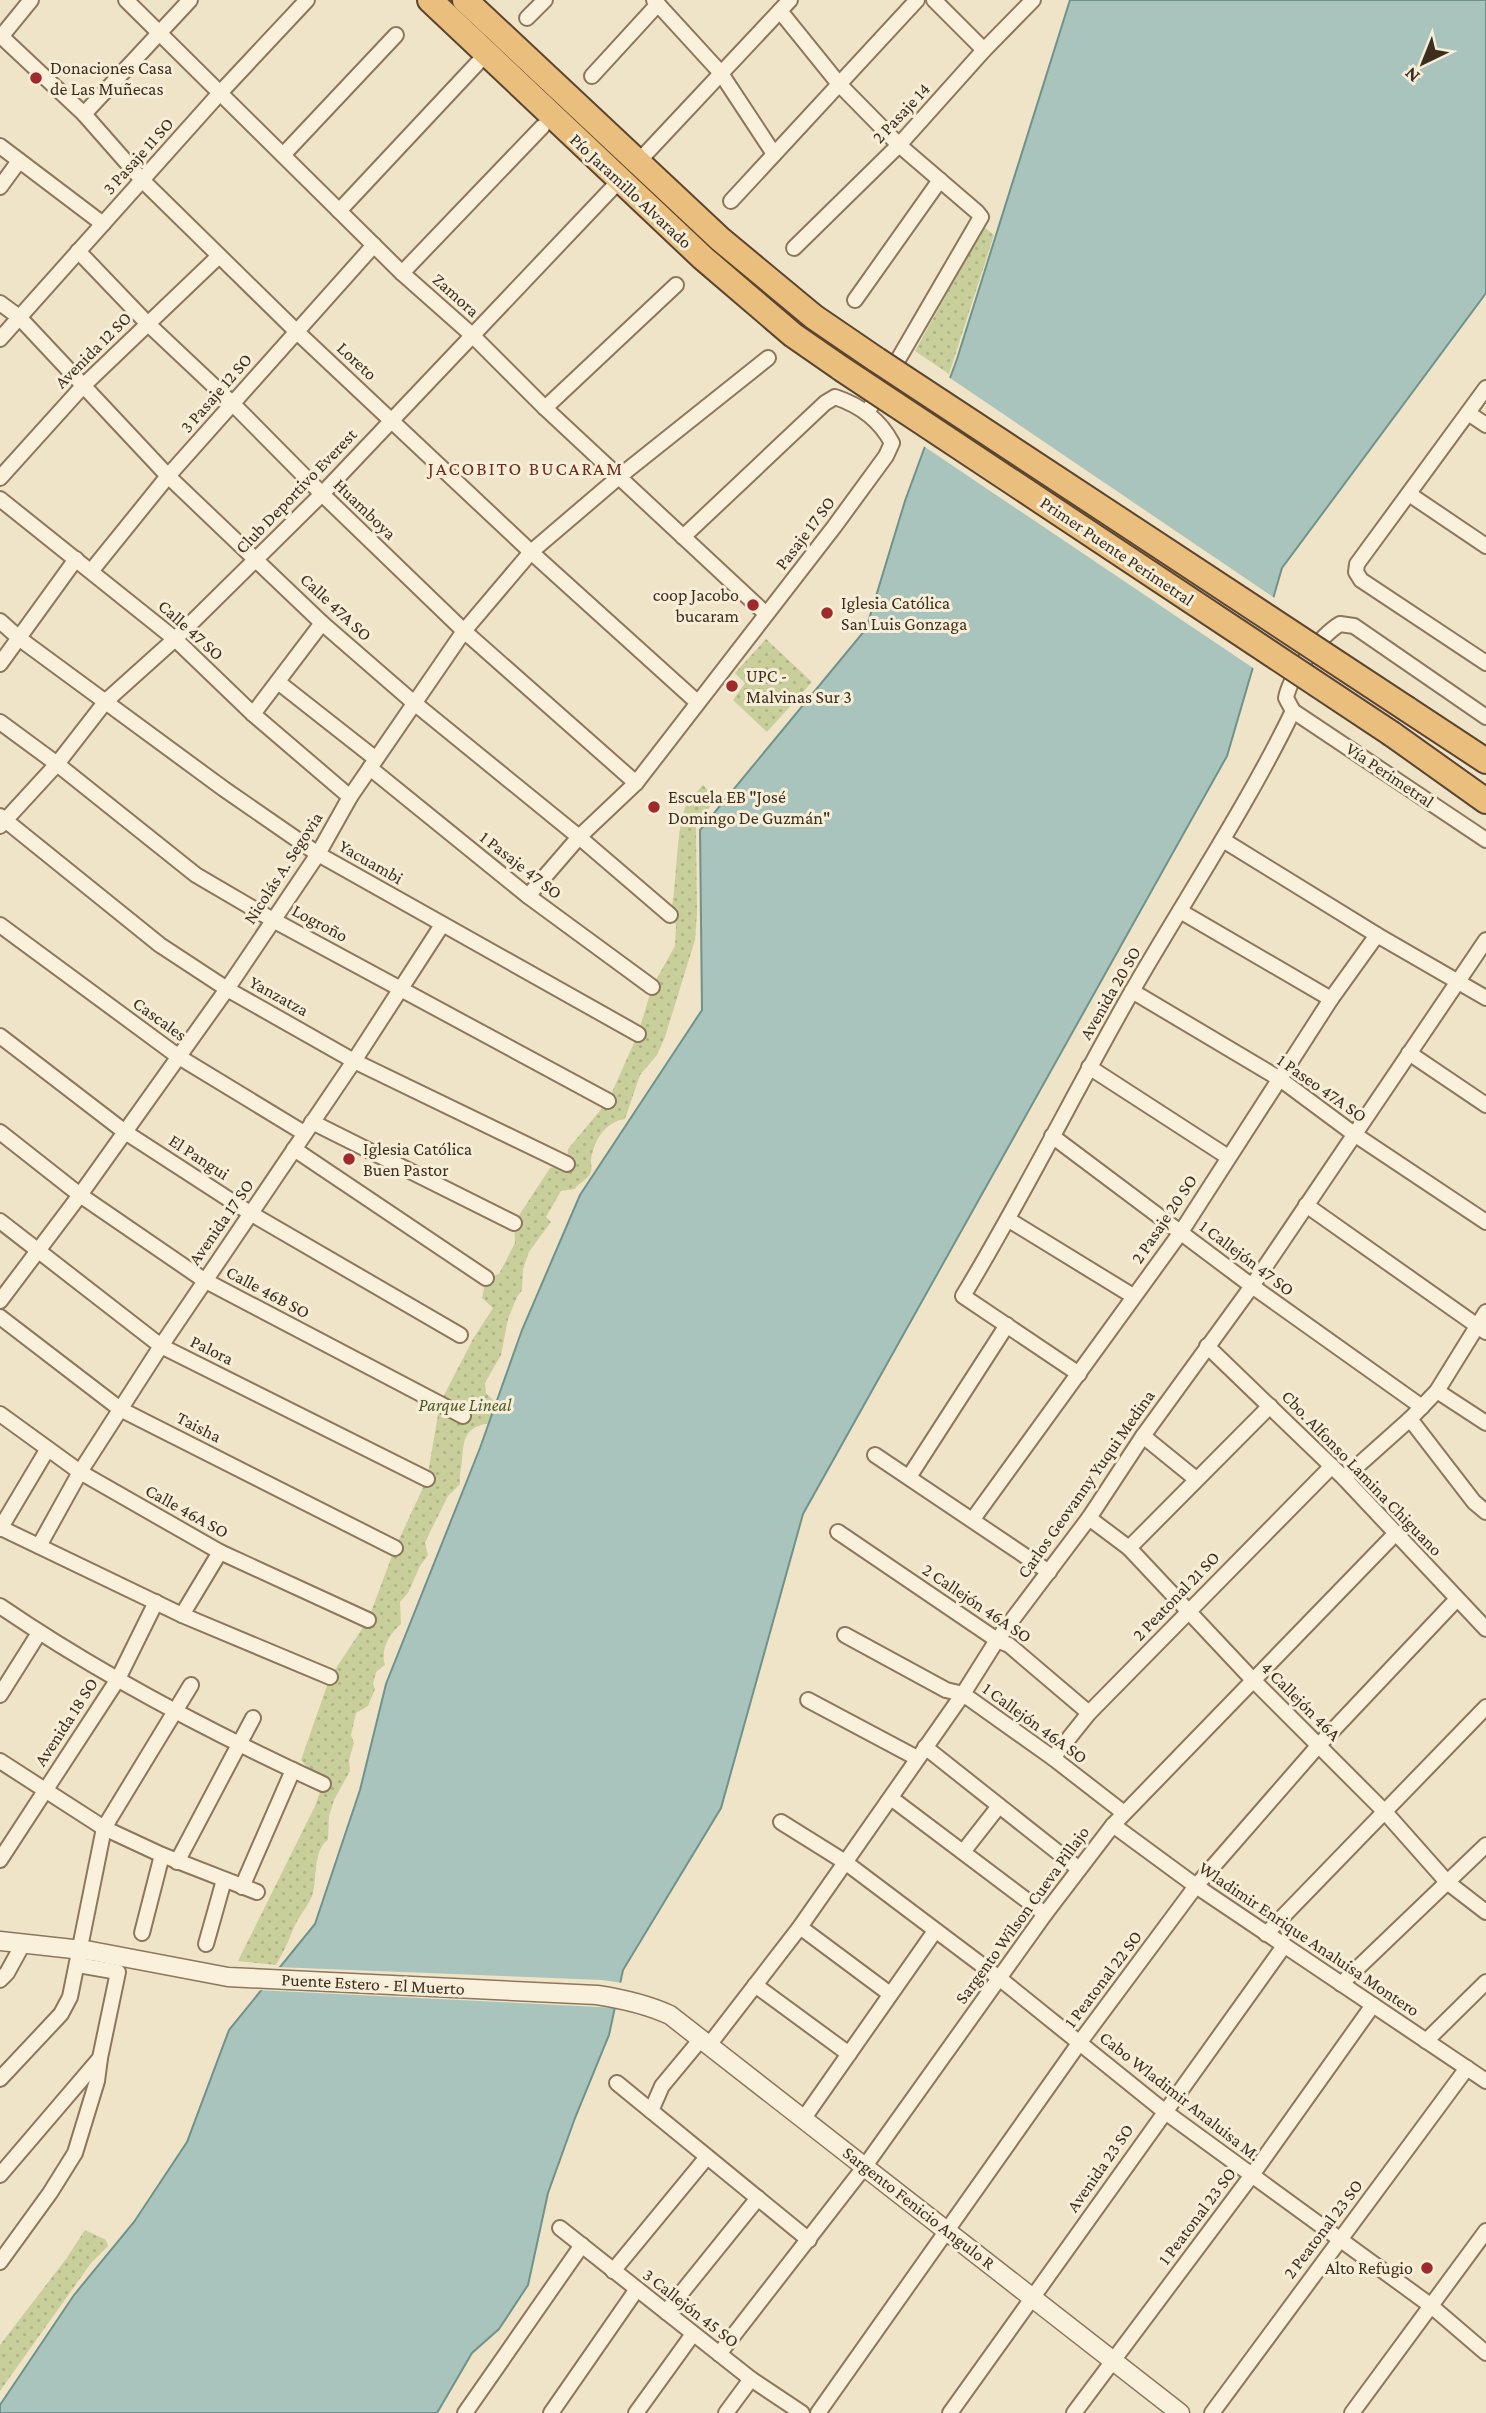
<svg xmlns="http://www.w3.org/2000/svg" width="1486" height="2413" font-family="'Crimson Pro',serif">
	<defs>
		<pattern id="grass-dots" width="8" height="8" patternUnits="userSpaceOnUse" patternTransform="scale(1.75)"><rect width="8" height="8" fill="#c9cf9b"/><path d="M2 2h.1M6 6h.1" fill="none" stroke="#aeb285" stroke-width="1.8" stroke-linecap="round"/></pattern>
	</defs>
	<rect width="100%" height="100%" fill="#f0e4c8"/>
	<g fill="url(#grass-dots)">
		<path d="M984,227l10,8 -45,139 -34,-23z"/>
		<path d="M766,639l46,43 -45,50 -34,-32 12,-17 -10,-10z"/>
		<path d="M703,785l13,13 -20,28 1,88 -2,26 -30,97 -8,18 -17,20 -15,44c-20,3 -32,22 -34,42 0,4 1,8 0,11 -3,8 -12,10 -16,17l-14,2 -15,26 5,5 -22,30 -6,17 -1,21 -5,7 -9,22 -7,36 -16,28 1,10 13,13 -5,16c-28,5 -30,12 -32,39 -1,8 -3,15 -2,23l-12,12 -18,36 -5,11 3,12 -8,11 -12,27 -8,9 1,22c-12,10 -21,26 -16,41l-9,7 -3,12 2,5 -7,17 -12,7 -5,22 3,8 -5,17 1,11 -16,29 -5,16 -1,24c-16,11 -10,39 -16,56 -4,10 -12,19 -17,29 -6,14 -11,27 -19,40l-38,-4 77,-155 8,-22 -22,-24 29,-83 38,-57 27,-72 32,-69 13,-76 33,-64 20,-31 -11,-10 4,-20 13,-4 16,-31 -1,-20 36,-55 17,-4 1,-15 40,-48 30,-67 14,-47 23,-41 1,-21 -6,-10c8,-28 5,-94 18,-113 4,-6 10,-11 15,-17z"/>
		<path d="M85,2230l21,10 2,6 -17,17 -91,128v-46l66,-86z"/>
	</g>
	<path fill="#a9c4bc" stroke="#6f938a" stroke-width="2" d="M1070,0h416v293l-204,275 -55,188 -424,758 -82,294 -98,162 -14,65 -34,83 -27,75 -20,92 -29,44 -27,24 -35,60h-437v-8l74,-110 60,-73 53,-80 42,-112 86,-106 45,-134 26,-106 94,-236 42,-118 58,-135 122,-185 -2,-180 166,-201 39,-128 52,-142z"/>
	<g fill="#f0e4c8">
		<path d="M947,376l329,223 -20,71 -334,-225z"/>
		<path d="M276,1967l326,13 21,3 -5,25 -361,-18z"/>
	</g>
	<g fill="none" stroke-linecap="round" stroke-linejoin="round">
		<defs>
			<g id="minor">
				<path d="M126,0l276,273 70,62 73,73 221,206"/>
				<path d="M654,0l66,72 54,82"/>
				<path d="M934,0l50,50"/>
				<path d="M780,11l59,73 60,61 78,67 4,5 -114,196"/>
				<path d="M527,18l18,-18"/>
				<path d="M1,36l83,78 58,66 154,151 235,221 166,150"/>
				<path d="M0,38l31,-38"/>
				<path d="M592,76l66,-72"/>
				<path d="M84,114l106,-114"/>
				<path d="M0,146l103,78"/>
				<path d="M283,155l113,-120"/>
				<path d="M638,162l152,-162"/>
				<path d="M0,187l19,-26"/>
				<path d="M731,201l186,-201"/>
				<path d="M339,211l147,-157"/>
				<path d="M794,248l105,-103 85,-95 49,-50"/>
				<path d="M78,251l69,72 86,81 89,90 142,137 172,152"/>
				<path d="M402,273l140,-146"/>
				<path d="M855,300l85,-120"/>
				<path d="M0,303l19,14 149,159 154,147 91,79 166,135 91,78"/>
				<path d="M0,339l219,-245 88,-94"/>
				<path d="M1486,388l-129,176 -1,8 5,8 125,83"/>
				<path d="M545,408l131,-123"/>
				<path d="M1468,413l18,12"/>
				<path d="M0,478l83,-92 136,-130"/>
				<path d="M1409,494l77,52"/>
				<path d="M0,499l175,140 78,75 97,83"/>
				<path d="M92,570l76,-94 206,-231"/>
				<path d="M0,621l20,18 204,150 94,65 320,180"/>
				<path d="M0,664l76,-105"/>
				<path d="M278,682l98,77"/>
				<path d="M253,714l69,-91"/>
				<path d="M1486,717l-132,-91 -14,-2c-20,12 -50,52 -54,74l7,13 193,129"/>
				<path d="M0,722l57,42 139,111 77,45 335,181"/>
				<path d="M370,768l158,128 124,91"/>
				<path d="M0,816l160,129 67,44 127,72 213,103"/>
				<path d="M0,826l57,-62 49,-63 69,-62 147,-145 297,-313"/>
				<path d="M1223,840l154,95 109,63"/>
				<path d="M528,896l51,-59 57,-54 198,-256 52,-71 6,-13c-12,-23 -33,-38 -57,-46l-10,6 -142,134"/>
				<path d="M1180,911l151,88"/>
				<path d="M0,925l179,132 125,76"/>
				<path d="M1132,991l148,88 74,55 132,88"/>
				<path d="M0,1036l125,96 125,81 210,122"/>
				<path d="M1409,1053l77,52"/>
				<path d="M1089,1067l139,90"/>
				<path d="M312,1122l202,101"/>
				<path d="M0,1132l80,63 124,85 259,136"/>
				<path d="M1052,1136l200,150 170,121"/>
				<path d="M294,1149l192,129"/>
				<path d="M1306,1205l180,127"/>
				<path d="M1009,1220l124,76"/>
				<path d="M0,1221l161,125 266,133"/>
				<path d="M0,1301l80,-106 147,-206 91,-135 32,-57 114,-166 67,-79 89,-76 148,-118"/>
				<path d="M0,1317l120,92 275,139"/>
				<path d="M1207,1346l137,132 142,151"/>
				<path d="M1079,1374l-116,-78c60,-99 111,-203 168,-303 54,-94 115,-185 162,-282"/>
				<path d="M1437,1391l49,32"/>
				<path d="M0,1414l80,58 140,80 148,68"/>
				<path d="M1410,1419l64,83 12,10"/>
				<path d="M1143,1436l53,43"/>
				<path d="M875,1455l174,117"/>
				<path d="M909,1477l98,-152"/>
				<path d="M1344,1478l66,-59 27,-28 49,-79"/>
				<path d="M1089,1518l40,30 124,132 132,132 62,70 39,30"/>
				<path d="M973,1519l208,-287 150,-233 46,-64"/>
				<path d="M1,1528l181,87 148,62"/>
				<path d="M0,1529l47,-79"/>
				<path d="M838,1532l159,108 12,5 80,68"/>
				<path d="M39,1546l41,-74 81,-126 193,-285 88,-136"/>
				<path d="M1129,1548l141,-142"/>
				<path d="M0,1606c101,69 212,127 323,178"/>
				<path d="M182,1615l38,-63"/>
				<path d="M845,1635l101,55 17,4 90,64 71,55"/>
				<path d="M0,1695l39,-62"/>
				<path d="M808,1700l109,58"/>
				<path d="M925,1747l154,122"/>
				<path d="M1053,1758l36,-45 243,-247"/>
				<path d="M0,1761l104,67 58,27 95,37"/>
				<path d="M891,1798l154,116"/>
				<path d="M781,1822l64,40 154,116 165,133 266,194 56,48"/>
				<path d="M1113,1825l83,61 290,195"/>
				<path d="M963,1852l36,-46"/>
				<path d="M0,1860l118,-181 38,-77"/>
				<path d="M177,1862l76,-144"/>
				<path d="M242,1887l51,-117"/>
				<path d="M800,1927l90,67"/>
				<path d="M142,1933l20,-78"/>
				<path d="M1266,1934l220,-227"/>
				<path d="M206,1944l18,-64"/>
				<path d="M0,1980l7,-7 16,-29"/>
				<path d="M1341,1984l145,-139"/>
				<path d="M755,1985l94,69"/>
				<path d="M1426,2041l60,-59"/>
				<path d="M709,2045l91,-118 163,-233 34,-54 92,-122 54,-82 109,-150 234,-346"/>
				<path d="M0,2079l61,-65 9,-17 34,-169 87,-143"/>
				<path d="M617,2083l192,157"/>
				<path d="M651,2111l11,-25 39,-47"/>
				<path d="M804,2118l131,-187"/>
				<path d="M0,2175l100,-117 18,-86 -40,-7"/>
				<path d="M560,2228l191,151 51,34"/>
				<path d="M0,2262l50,-69 25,-40 22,-72 3,-23"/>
				<path d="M613,2271l94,-114"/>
				<path d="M666,2312l92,-114"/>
				<path d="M719,2354l146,-188 180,-252 68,-89 283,-292"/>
				<path d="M465,2413l117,-168"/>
				<path d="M551,2413l86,-124"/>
				<path d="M636,2413l57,-79"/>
				<path d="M726,2413l25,-34"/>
				<path d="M818,2413l262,-371 116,-156 122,-140 139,-147"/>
				<path d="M950,2413l334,-467"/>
				<path d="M1074,2413l178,-238 121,-170"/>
				<path d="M1212,2413l255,-345"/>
				<path d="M1352,2413l134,-182"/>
			</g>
			<path id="tertiary" d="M0,1941l91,10 137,26 369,18c26,4 49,9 73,20l510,398"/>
			<g id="trunk">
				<path d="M430,0l273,258 90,77 49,34"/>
				<path d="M465,0l255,239 94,78 63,43"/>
				<path d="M1407,709l79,52"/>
				<path d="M1392,734l94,67"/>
			</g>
		</defs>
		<use href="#minor" stroke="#8d765c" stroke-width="18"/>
		<use href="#tertiary" stroke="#8d765c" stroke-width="21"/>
		<use href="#trunk" stroke="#5b4430" stroke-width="28"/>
		<use href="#minor" stroke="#faf1dc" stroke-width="14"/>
		<use href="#tertiary" stroke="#faf1dc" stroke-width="18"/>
		<use href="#trunk" stroke="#eabe7c" stroke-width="24"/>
		<defs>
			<g id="trunk-bridge">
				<path d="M877,360l530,349"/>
				<path d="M842,369l550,365"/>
			</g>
		</defs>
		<use href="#trunk-bridge" stroke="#5b4430" stroke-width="28" stroke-linecap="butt"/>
		<use href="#trunk-bridge" stroke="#eabe7c" stroke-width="24"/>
	</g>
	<g fill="#9e2a2b" stroke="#f7eed8" stroke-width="2.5">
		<circle cx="36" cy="78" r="7"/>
		<circle cx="753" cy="605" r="7"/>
		<circle cx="827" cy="613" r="7"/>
		<circle cx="732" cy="686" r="7"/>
		<circle cx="654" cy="807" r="7"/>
		<circle cx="349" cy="1159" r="7"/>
		<circle cx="1427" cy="2268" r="7"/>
	</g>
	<g text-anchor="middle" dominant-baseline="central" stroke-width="6" stroke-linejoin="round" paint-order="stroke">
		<g font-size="18" fill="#3d2e20" stroke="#f7eed8" text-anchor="start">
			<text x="50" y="68">Donaciones Casa<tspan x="50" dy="21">de Las Muñecas</tspan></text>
			<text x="739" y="595" text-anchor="end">coop Jacobo<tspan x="739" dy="21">bucaram</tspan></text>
			<text x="841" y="603">Iglesia Católica<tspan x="841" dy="21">San Luis Gonzaga</tspan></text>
			<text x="746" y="676">UPC -<tspan x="746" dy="21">Malvinas Sur 3</tspan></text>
			<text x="668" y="797">Escuela EB "José<tspan x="668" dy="21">Domingo De Guzmán"</tspan></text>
			<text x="363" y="1149">Iglesia Católica<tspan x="363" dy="21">Buen Pastor</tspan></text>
			<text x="1413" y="2268" text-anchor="end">Alto Refugio</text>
		</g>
		<g font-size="18" fill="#3d2e20" stroke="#f7eed8">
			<text transform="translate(901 113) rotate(-47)">2 Pasaje 14</text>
			<text transform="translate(138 156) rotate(-48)">3 Pasaje 11 SO</text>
			<text transform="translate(631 191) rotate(43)">Pío Jaramillo Alvarado</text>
			<text transform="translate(456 295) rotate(42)">Zamora</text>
			<text transform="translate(93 350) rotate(-45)">Avenida 12 SO</text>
			<text transform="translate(357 361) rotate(43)">Loreto</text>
			<text transform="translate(216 393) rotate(-49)">3 Pasaje 12 SO</text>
			<text transform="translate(296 491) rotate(-46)">Club Deportivo Everest</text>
			<text transform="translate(365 509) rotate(44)">Huamboya</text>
			<text transform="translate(805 533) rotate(-53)">Pasaje 17 SO</text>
			<text transform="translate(1117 551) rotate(34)">Primer Puente Perimetral</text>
			<text transform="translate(336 607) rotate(43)">Calle 47A SO</text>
			<text transform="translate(191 630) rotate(42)">Calle 47 SO</text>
			<text transform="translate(1390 775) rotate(34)">Vía Perimetral</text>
			<text transform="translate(371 862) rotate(30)">Yacuambi</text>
			<text transform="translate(521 865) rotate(38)">1 Pasaje 47 SO</text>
			<text transform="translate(283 868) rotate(-57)">Nicolás A. Segovia</text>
			<text transform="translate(320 923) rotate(28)">Logroño</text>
			<text transform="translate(1110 993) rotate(-60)">Avenida 20 SO</text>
			<text transform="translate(279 996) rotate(29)">Yanzatza</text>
			<text transform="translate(160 1019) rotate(36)">Cascales</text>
			<text transform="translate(1322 1088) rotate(35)">1 Paseo 47A SO</text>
			<text transform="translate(199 1157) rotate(33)">El Pangui</text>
			<text transform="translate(1164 1219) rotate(-56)">2 Pasaje 20 SO</text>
			<text transform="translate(221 1222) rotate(-55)">Avenida 17 SO</text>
			<text transform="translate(1247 1258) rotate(37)">1 Callejón 47 SO</text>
			<text transform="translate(268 1292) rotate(28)">Calle 46B SO</text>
			<text transform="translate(212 1350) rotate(26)">Palora</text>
			<text transform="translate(199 1427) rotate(27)">Taisha</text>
			<text transform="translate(1362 1473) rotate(46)">Cbo. Alfonso Lamina Chiguano</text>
			<text transform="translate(1086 1484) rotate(-55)">Carlos Geovanny Yuqui Medina</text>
			<text transform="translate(187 1511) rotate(29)">Calle 46A SO</text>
			<text transform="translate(1176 1596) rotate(-46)">2 Peatonal 21 SO</text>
			<text transform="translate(977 1603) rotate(34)">2 Callejón 46A SO</text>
			<text transform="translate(1301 1701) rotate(45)">4 Callejón 46A</text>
			<text transform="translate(66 1722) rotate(-57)">Avenida 18 SO</text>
			<text transform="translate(1035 1723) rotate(36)">1 Callejón 46A SO</text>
			<text transform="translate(1022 1915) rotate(-54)">Sargento Wilson Cueva Pillajo</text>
			<text transform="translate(1309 1939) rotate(34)">Wladimir Enrique Analuisa Montero</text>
			<text transform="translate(1103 1979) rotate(-53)">1 Peatonal 22 SO</text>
			<text transform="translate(373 1984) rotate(3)">Puente Estero - El Muerto</text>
			<text transform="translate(1180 2096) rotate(38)">Cabo Wladimir Analuisa M.</text>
			<text transform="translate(1100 2168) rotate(-55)">Avenida 23 SO</text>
			<text transform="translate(919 2208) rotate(38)">Sargento Fenicio Angulo R</text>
			<text transform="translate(1197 2216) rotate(-53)">1 Peatonal 23 SO</text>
			<text transform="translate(1323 2229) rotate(-53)">2 Peatonal 23 SO</text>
			<text transform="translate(691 2308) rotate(38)">3 Callejón 45 SO</text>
		</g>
		<g font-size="18" font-style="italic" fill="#4d5a26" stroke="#f7eed8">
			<text x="465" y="1405">Parque Lineal</text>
		</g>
		<g font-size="19" letter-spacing="2" fill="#6b2e1e" stroke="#f7eed8">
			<text x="526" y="468">JACOBITO BUCARAM</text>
		</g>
	</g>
	<g transform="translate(1423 63) rotate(223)" stroke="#f7eed8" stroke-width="5" paint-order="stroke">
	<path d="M0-5L12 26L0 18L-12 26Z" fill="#3d2e20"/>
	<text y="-10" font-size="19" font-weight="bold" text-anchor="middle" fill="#3d2e20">N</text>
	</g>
</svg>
